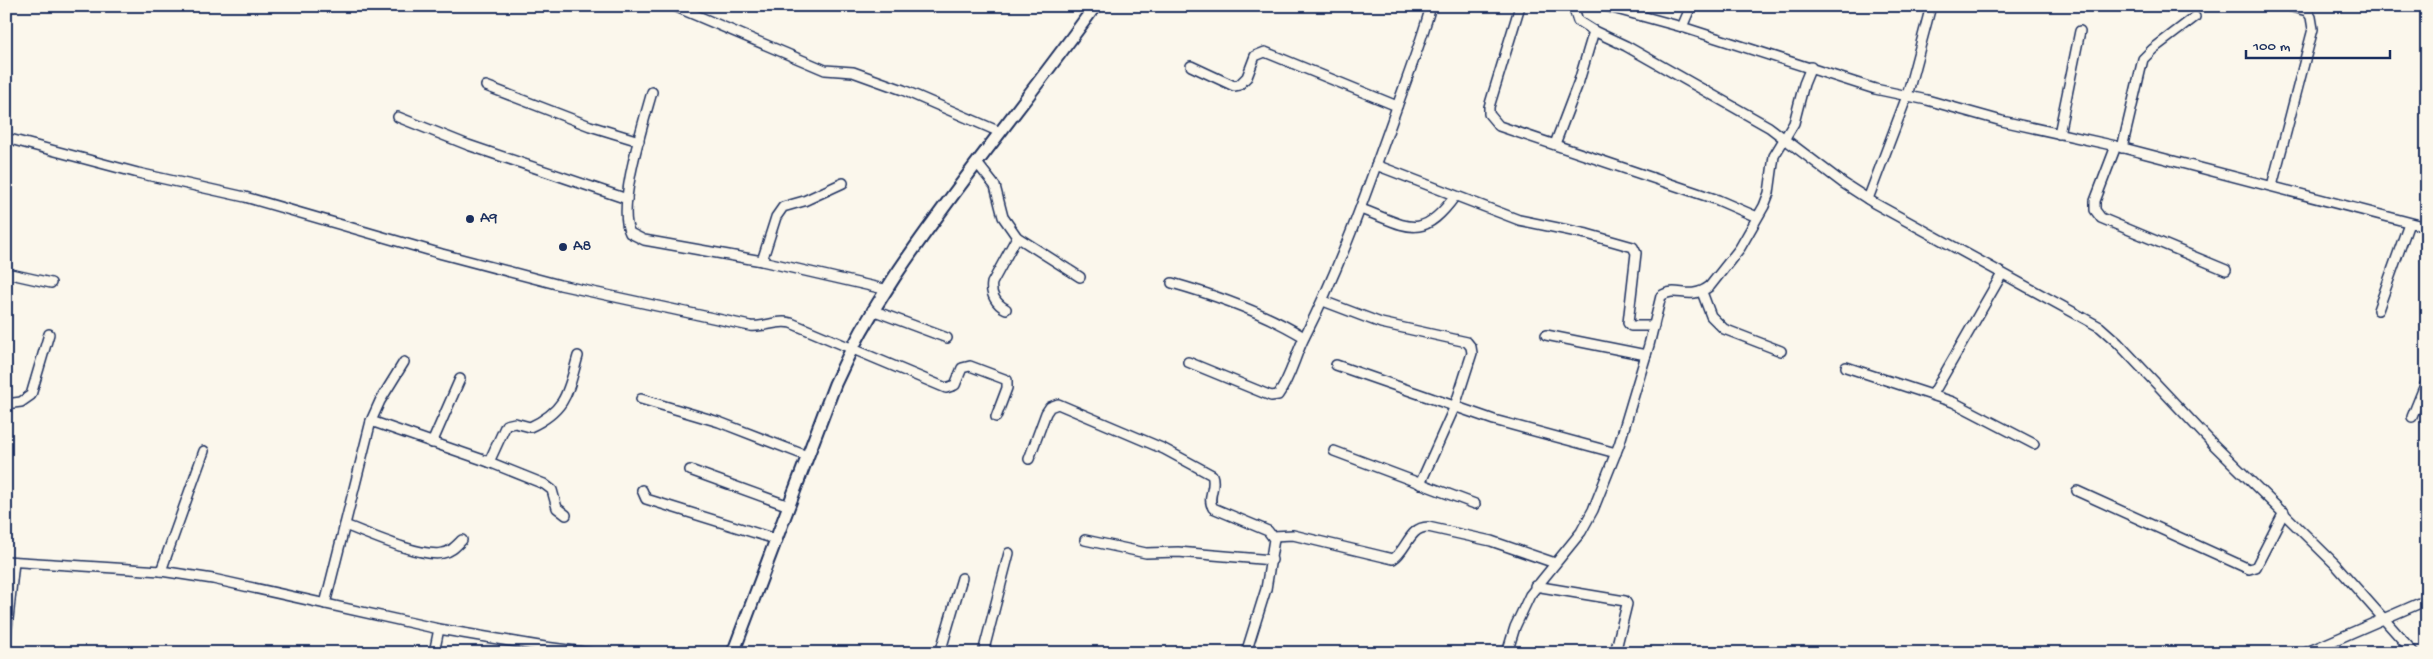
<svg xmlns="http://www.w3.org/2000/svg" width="2433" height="659" font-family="'Gochi Hand',sans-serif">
	<rect width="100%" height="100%" fill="#fbf7ec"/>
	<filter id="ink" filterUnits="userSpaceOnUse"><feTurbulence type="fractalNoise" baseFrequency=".02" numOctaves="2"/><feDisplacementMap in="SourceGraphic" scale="10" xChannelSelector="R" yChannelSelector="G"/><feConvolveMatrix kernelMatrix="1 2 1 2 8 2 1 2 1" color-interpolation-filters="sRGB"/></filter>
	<g filter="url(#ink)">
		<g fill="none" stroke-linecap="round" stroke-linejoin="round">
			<defs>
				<g id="minor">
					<path d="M674,6l151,64 28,2 50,18 97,42"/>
					<path d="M1520,6l-31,101v7l10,12 219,74 39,17"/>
					<path d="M1573,6l5,15 16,10 32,15 143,81 74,56 31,20 226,124 18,16 96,102 121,119 79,89"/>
					<path d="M1605,6l77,21 193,62 52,11 75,21 114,25 311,81"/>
					<path d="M1682,27l9,-21"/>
					<path d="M1191,66l43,20 5,-1 8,-8 8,-21 10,-4 132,54"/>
					<path d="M486,86l104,40 49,15"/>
					<path d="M652,92c-8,29 -36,116 -22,141l14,7 118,21 122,28"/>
					<path d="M398,117l70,28 159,54"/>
					<path d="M2059,134l21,-103"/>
					<path d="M6,138l132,35 107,24 197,57 118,31 190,41c15,2 27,-7 41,-3l155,65 9,-3 7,-17 8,-2 37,14v8l-11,29"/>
					<path d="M1555,144l24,-63 15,-50"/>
					<path d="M2116,146l-21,55v9l6,8 125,52"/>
					<path d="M2122,148l21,-89 10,-10 42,-32"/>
					<path d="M977,163l18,23 8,31 14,20 63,40"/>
					<path d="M1376,165l143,55 68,14 46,13 3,6 -8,70 3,3h23"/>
					<path d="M2272,186l41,-157 -2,-12 -4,-6 -19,-5"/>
					<path d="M1868,199l39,-103 24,-90"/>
					<path d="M1361,209c46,17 60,34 94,-13"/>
					<path d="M762,261l14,-44 7,-10 21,-6 39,-18"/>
					<path d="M6,273l45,10"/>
					<path d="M1172,283c46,13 91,29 132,54"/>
					<path d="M1702,292l9,24 13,13 57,22"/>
					<path d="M1323,301l58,22 86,19 4,5 1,6 -17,53 -35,78"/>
					<path d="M1006,309c-10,-5 -16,-15 -14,-26l25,-46"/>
					<path d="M872,310l75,28"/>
					<path d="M2378,310l31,-87"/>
					<path d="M1546,335l100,20"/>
					<path d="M1188,362l83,34 7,-1c13,-18 17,-40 27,-59 35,-69 61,-142 87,-215 13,-38 28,-75 39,-115"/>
					<path d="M1336,365l158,55 122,33"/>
					<path d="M1846,367l107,35 81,42"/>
					<path d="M1933,394l69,-120"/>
					<path d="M641,399l78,23 88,34"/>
					<path d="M6,404l15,-2 10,-7 18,-61"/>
					<path d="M2412,417l15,-37"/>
					<path d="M371,421l118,41 55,22 8,6 5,18 9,7"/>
					<path d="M432,443l28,-64"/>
					<path d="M1334,451l141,53"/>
					<path d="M1029,459l17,-46 4,-6 8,-3 106,45 48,26c5,12 -6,22 1,33l55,23 6,8 -8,50 -20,64"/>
					<path d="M489,462l17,-37 9,-2 15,4c37,-17 38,-36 48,-71"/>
					<path d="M690,470l99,36"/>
					<path d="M642,490l4,9 129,40"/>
					<path d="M2077,491l172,78 7,-2 28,-55"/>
					<path d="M345,525c21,8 76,33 98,28 8,-1 13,-7 19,-13"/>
					<path d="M1273,536l20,-1 100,24c14,-9 16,-32 35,-32l63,14 64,22"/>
					<path d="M1085,540l61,13 32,-1 94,8"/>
					<path d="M6,561l155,10 52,8 226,50 106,18 46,6"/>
					<path d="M161,571l43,-120"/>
					<path d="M1535,586l90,15 2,3 -12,49"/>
					<path d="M325,604l46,-183 9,-20 24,-39"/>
					<path d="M6,638l8,-76"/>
					<path d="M434,653l5,-24"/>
					<path d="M940,653l22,-75"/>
					<path d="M983,653l26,-100"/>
					<path d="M1507,653l8,-26 15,-32 51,-63 12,-22 26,-65 30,-100 12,-49c16,-11 28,6 49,-10l30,-38 24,-42 5,-13 5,-37 20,-33 10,-39 7,-17"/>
					<path d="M2305,653l122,-53"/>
				</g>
				<path id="tertiary" d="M733,653l102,-269c37,-83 88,-149 141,-220 40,-53 81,-105 119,-158"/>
			</defs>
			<use href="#minor" stroke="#1b2f5e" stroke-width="12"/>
			<use href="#tertiary" stroke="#1b2f5e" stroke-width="15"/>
			<use href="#minor" stroke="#fbf7ec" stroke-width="9"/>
			<use href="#tertiary" stroke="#fbf7ec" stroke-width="11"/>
		</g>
	</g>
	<g fill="#1b2f5e" stroke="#fbf7ec" stroke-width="2">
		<circle cx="470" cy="219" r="5"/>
		<circle cx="563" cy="247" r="5"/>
	</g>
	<g text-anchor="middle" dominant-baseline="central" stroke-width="4.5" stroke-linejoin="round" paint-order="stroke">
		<g font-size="16" fill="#1b2f5e" stroke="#fbf7ec" text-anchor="start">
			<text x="480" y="219">A9</text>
			<text x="573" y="247">A8</text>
		</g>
	</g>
	<rect width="2433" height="659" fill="none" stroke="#fbf7ec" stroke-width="25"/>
	<rect x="12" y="12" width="2408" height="634" fill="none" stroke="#1b2f5e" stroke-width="2" filter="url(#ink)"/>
	<path d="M2246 50v8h144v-8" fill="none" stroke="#1b2f5e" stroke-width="2.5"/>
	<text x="2253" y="50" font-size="15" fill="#1b2f5e" stroke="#fbf7ec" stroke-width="4" paint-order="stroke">100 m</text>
</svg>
